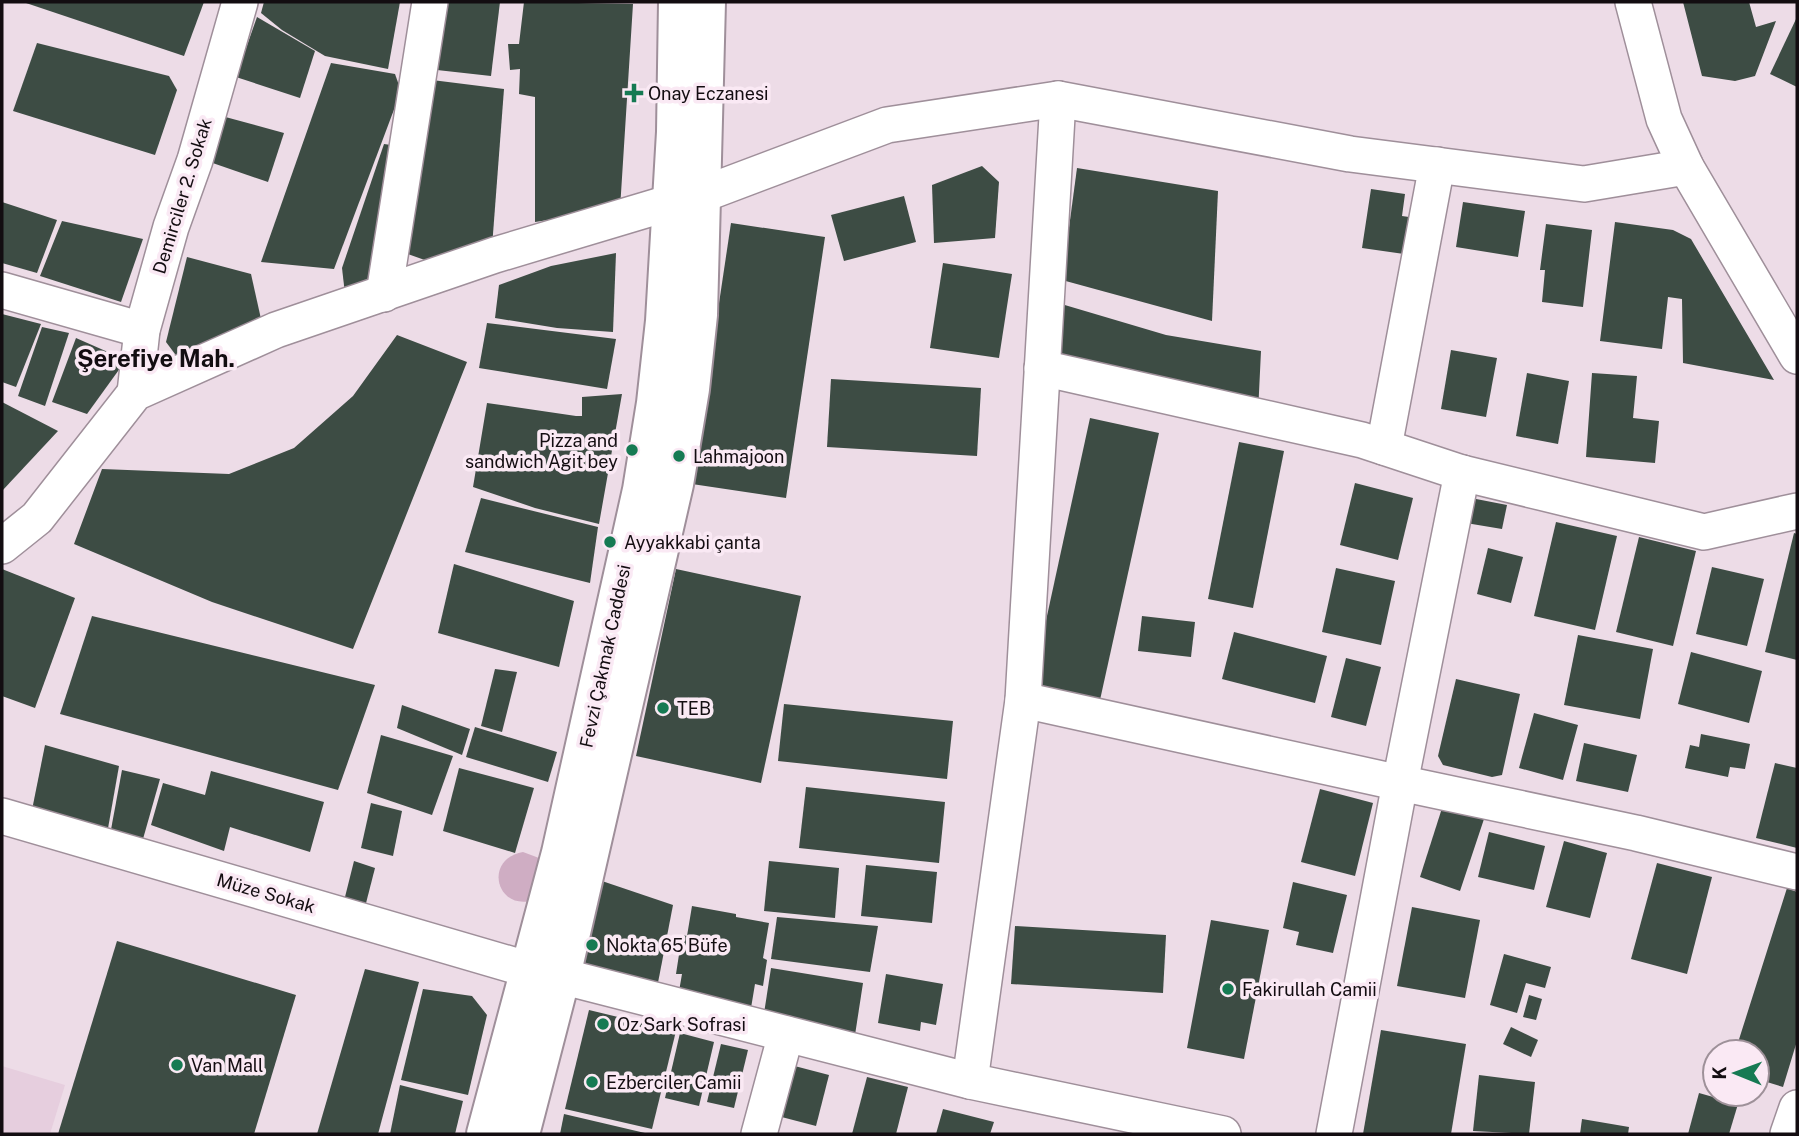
<svg xmlns="http://www.w3.org/2000/svg" width="1799" height="1136" font-family="'Public Sans',sans-serif">
	<rect width="100%" height="100%" fill="#eddce7"/>
	<path fill="#e6cede" d="M2,1066l63,19 -15,49h-48z"/>
	<path fill="#cfadc3" d="M523,852l16,6 5,6 -10,36c-38,12 -51,-41 -11,-48z"/>
	<g fill="#3d4c44">
		<path d="M23,2h181l-20,54z"/>
		<path d="M264,2h136l-12,67 -63,-13 -43,-26 -21,-17z"/>
		<path d="M436,2h64l-9,74 -63,-7z"/>
		<path d="M524,2l109,2 -13,205 -85,13v-125l-16,-3 1,-25 -10,1 -2,-26h11z"/>
		<path d="M1683,2h66l7,25 20,-6 -21,55 -20,5 -33,-5z"/>
		<path d="M257,17l58,34 -15,47 -64,-21z"/>
		<path d="M1797,17v70l-27,-13z"/>
		<path d="M37,43l132,33 8,14 -22,65 -142,-44z"/>
		<path d="M331,63l64,11 6,17 -67,178 -73,-7z"/>
		<path d="M432,80l72,9 -12,158 -56,17 -31,-11z"/>
		<path d="M218,115l66,18 -16,49 -64,-22z"/>
		<path d="M384,144l14,2 -19,145 -34,3 -3,-26z"/>
		<path d="M982,166l17,16 -4,56 -61,5 -2,-58z"/>
		<path d="M1077,168l141,23 -6,130 -150,-41z"/>
		<path d="M1371,189l34,5 -3,22 7,1 -5,37 -42,-6z"/>
		<path d="M904,196l12,46 -72,19 -13,-46z"/>
		<path d="M2,202l55,18 -20,53 -35,-10z"/>
		<path d="M1463,202l62,9 -7,46 -62,-10z"/>
		<path d="M62,221l81,18 -22,63 -81,-26z"/>
		<path d="M1615,222l58,8 18,9 83,141 -91,-17 -1,-64 -14,-2 -6,52 -62,-8z"/>
		<path d="M731,223l94,14 -39,261 -94,-14z"/>
		<path d="M1546,224l46,6 -9,77 -41,-5 3,-32h-5z"/>
		<path d="M616,253l-3,79 -56,-4 -62,-10 4,-33 52,-19z"/>
		<path d="M187,257l64,17 12,54 -85,30 -12,-16z"/>
		<path d="M943,263l69,11 -13,84 -69,-10z"/>
		<path d="M1058,303l108,32 95,16 -3,62 -207,-49z"/>
		<path d="M2,314l39,10 -25,63 -14,-5z"/>
		<path d="M487,323l129,16 -9,50 -128,-21z"/>
		<path d="M42,327l27,6 -24,73 -27,-10z"/>
		<path d="M397,335l70,27 -114,287 -141,-47 -138,-58 28,-75 127,5 65,-26 59,-52z"/>
		<path d="M76,338l50,22 -39,54 -35,-12z"/>
		<path d="M1451,350l46,8 -11,59 -45,-8z"/>
		<path d="M1527,373l42,8 -11,63 -42,-8z"/>
		<path d="M1592,373l45,3 -4,42 26,3 -4,42 -69,-6z"/>
		<path d="M831,379l150,9 -4,68 -150,-9z"/>
		<path d="M622,394l-23,130 -64,-16 -62,-21 14,-84 89,13h6v-19z"/>
		<path d="M2,402l56,29 -56,60z"/>
		<path d="M1090,418l69,15 -59,267 -68,-15z"/>
		<path d="M1239,442l45,9 -31,157 -45,-9z"/>
		<path d="M1355,483l58,15 -15,62 -58,-15z"/>
		<path d="M481,498l117,29 -8,56 -125,-31z"/>
		<path d="M1471,498l36,7 -5,24 -36,-6z"/>
		<path d="M1556,522l61,14 -22,94 -61,-14z"/>
		<path d="M1794,533l3,1v126l-32,-8z"/>
		<path d="M1639,537l57,14 -23,95 -57,-14z"/>
		<path d="M1488,548l35,9 -12,46 -34,-9z"/>
		<path d="M454,564l120,37 -15,66 -121,-34z"/>
		<path d="M1712,567l52,12 -17,67 -51,-12z"/>
		<path d="M1336,568l59,13 -14,64 -59,-13z"/>
		<path d="M2,569l73,29 -40,110 -33,-12z"/>
		<path d="M676,569l125,27 -40,187 -125,-27z"/>
		<path d="M92,616l283,69 -37,105 -278,-76z"/>
		<path d="M1142,616l53,6 -4,35 -53,-6z"/>
		<path d="M1234,632l93,24 -12,47 -93,-24z"/>
		<path d="M1578,635l75,14 -13,70 -76,-14z"/>
		<path d="M1691,652l71,19 -13,52 -71,-19z"/>
		<path d="M1346,658l35,9 -15,59 -35,-9z"/>
		<path d="M495,669l22,3 -15,60 -21,-6z"/>
		<path d="M1456,679l64,15 -18,81 -10,2 -49,-12 -5,-9z"/>
		<path d="M784,704l169,17 -6,58 -169,-18z"/>
		<path d="M402,705l68,24 -8,26 -65,-27z"/>
		<path d="M1534,713l44,12 -15,55 -44,-12z"/>
		<path d="M475,727l82,25 -9,30 -82,-25z"/>
		<path d="M1701,734l49,10 -5,25 -15,-2 -2,10 -43,-9 5,-23 9,2z"/>
		<path d="M381,735l72,21 -21,59 -65,-22z"/>
		<path d="M1584,743l53,12 -9,37 -52,-11z"/>
		<path d="M45,745l74,21 -12,68 -75,-24z"/>
		<path d="M1775,763l22,5v80l-41,-10z"/>
		<path d="M459,768l75,20 -19,65 -72,-22z"/>
		<path d="M122,770l38,9 -19,67 -31,-11z"/>
		<path d="M211,771l113,31 -14,50 -80,-25 -6,24 -73,-26 12,-42 42,12z"/>
		<path d="M806,787l139,15 -6,61 -140,-15z"/>
		<path d="M1320,789l53,14 -18,73 -54,-14z"/>
		<path d="M371,803l31,8 -9,45 -32,-8z"/>
		<path d="M1443,805l41,14 -24,72 -40,-14z"/>
		<path d="M1489,832l56,14 -11,44 -56,-13z"/>
		<path d="M1564,841l43,12 -17,65 -44,-11z"/>
		<path d="M354,861l21,7 -11,43 -21,-6z"/>
		<path d="M769,861l70,7 -4,50 -71,-7z"/>
		<path d="M1657,863l55,14 -25,97 -56,-15z"/>
		<path d="M866,865l71,7 -5,51 -71,-7z"/>
		<path d="M599,880l74,25 -17,88 -79,-20z"/>
		<path d="M1293,882l54,13 -14,58 -37,-8 3,-13 -16,-4z"/>
		<path d="M1787,888l10,4v149l-14,46 -26,-8v-27h-22z"/>
		<path d="M692,906l44,8v3l33,6 -6,35 4,2 -4,26 -8,-2 -4,24 -73,-11 4,-23h-6l6,-39 5,1z"/>
		<path d="M1412,907l68,13 -15,78 -68,-12z"/>
		<path d="M777,917l101,9 -8,46 -99,-13z"/>
		<path d="M1211,920l58,10 -25,129 -57,-11z"/>
		<path d="M1015,926l151,9 -3,58 -152,-9z"/>
		<path d="M117,941l179,54 -42,139h-196z"/>
		<path d="M1504,954l47,13 -6,21 -19,-5 -9,30 -27,-8z"/>
		<path d="M771,968l92,15 -8,52 -92,-15z"/>
		<path d="M365,969l54,13 -41,152h-61z"/>
		<path d="M886,974l57,10 -7,41 -15,-3 -1,9 -42,-8z"/>
		<path d="M423,989l49,7 15,19 -19,80 -67,-15z"/>
		<path d="M1529,995l13,4 -6,21 -13,-3z"/>
		<path d="M589,1010l87,21 -24,98 -87,-20z"/>
		<path d="M1511,1027l27,13 -7,17 -28,-13z"/>
		<path d="M1381,1030l85,14 -15,90h-88z"/>
		<path d="M680,1033l34,9 -15,64 -34,-8z"/>
		<path d="M721,1044l27,6 -14,58 -27,-6z"/>
		<path d="M787,1064l42,11 -13,51 -42,-11z"/>
		<path d="M1479,1075l56,7 -6,52 -56,-3z"/>
		<path d="M867,1077l41,10 -12,47h-44z"/>
		<path d="M400,1085l63,16 -8,33h-65z"/>
		<path d="M1699,1093l39,11 -9,30h-41z"/>
		<path d="M943,1109l51,13 -4,12h-54z"/>
		<path d="M564,1114l81,19v1h-85z"/>
		<path d="M1582,1119l47,8 -1,7h-48z"/>
	</g>
	<g fill="none" stroke-linecap="round" stroke-linejoin="round">
		<defs>
			<g id="minor">
				<path d="M1633,2l31,117 22,48 111,189"/>
				<path d="M1058,99l-35,601 -53,381 253,53"/>
				<path d="M701,195l186,-70 171,-26 292,55 234,30 102,-17"/>
				<path d="M2,290l140,40"/>
				<path d="M384,294l46,-292"/>
				<path d="M1042,368l320,72 100,33 242,59 93,-21"/>
				<path d="M135,393l7,-63 29,-103 24,-67 45,-158"/>
				<path d="M1384,447l53,-282"/>
				<path d="M2,546l35,-28 98,-125 141,-63 219,-75 177,-53"/>
				<path d="M1023,700l377,83 236,50 161,39"/>
				<path d="M2,816l528,154"/>
				<path d="M561,976l409,105"/>
				<path d="M759,1134l27,-100"/>
				<path d="M1334,1134l66,-351 62,-310"/>
				<path d="M1788,1134l9,-26"/>
			</g>
			<g id="major">
				<path d="M486,1134l75,-281 81,-363 14,-87 9,-82 11,-189 2,-130"/>
				<path d="M520,1134l41,-158 113,-492 16,-95 8,-74 8,-313"/>
			</g>
		</defs>
		<use href="#minor" stroke="#9f8f9a" stroke-width="38"/>
		<use href="#major" stroke="#9f8f9a" stroke-width="42"/>
		<use href="#minor" stroke="#fff" stroke-width="35"/>
		<use href="#major" stroke="#fff" stroke-width="38"/>
	</g>
	<g fill="#167a53" stroke="#fae9f4" stroke-width="2.5">
		<path d="M630.5 82.5h7v7h7v7h-7v7h-7v-7h-7v-7h7z"/>
		<circle cx="632" cy="450" r="7"/>
		<circle cx="679" cy="456" r="7"/>
		<circle cx="610" cy="542" r="7"/>
		<circle cx="663" cy="708" r="7"/>
		<circle cx="592" cy="945" r="7"/>
		<circle cx="1228" cy="989" r="7"/>
		<circle cx="603" cy="1024" r="7"/>
		<circle cx="177" cy="1065" r="7"/>
		<circle cx="592" cy="1082" r="7"/>
	</g>
	<g text-anchor="middle" dominant-baseline="central" stroke-width="7" stroke-linejoin="round" paint-order="stroke">
		<g font-size="18" fill="#130d11" stroke="#fae9f4" text-anchor="start">
			<text x="648" y="93">Onay Eczanesi</text>
			<text x="618" y="440" text-anchor="end">Pizza and<tspan x="618" dy="21">sandwich Agit bey</tspan></text>
			<text x="693" y="456">Lahmajoon</text>
			<text x="624" y="542">Ayyakkabi çanta</text>
			<text x="677" y="708">TEB</text>
			<text x="606" y="945">Nokta 65 Büfe</text>
			<text x="1242" y="989">Fakirullah Camii</text>
			<text x="617" y="1024">Oz Sark Sofrasi</text>
			<text x="191" y="1065">Van Mall</text>
			<text x="606" y="1082">Ezberciler Camii</text>
		</g>
		<g font-size="18" fill="#130d11" stroke="#fae9f4">
			<text transform="translate(182 196) rotate(-73)">Demirciler 2. Sokak</text>
			<text transform="translate(605 656) rotate(-78)">Fevzi Çakmak Caddesi</text>
			<text transform="translate(266 893) rotate(16)">Müze Sokak</text>
		</g>
		<g font-size="24" font-weight="bold" fill="#130d11" stroke="#fae9f4">
			<text x="156" y="358">Şerefiye Mah.</text>
		</g>
	</g>
	<rect width="1799" height="1136" fill="none" stroke="#130d11" stroke-width="7"/>
	<g transform="translate(1736 1073) rotate(271)"><circle r="33" fill="#fae9f4" stroke="#9e9199" stroke-width="2"/>
	<path d="M0-5L12 26L0 18L-12 26Z" fill="#167a53"/>
	<text y="-10" font-size="19" font-weight="bold" text-anchor="middle" fill="#130d11">K</text>
	</g>
</svg>
